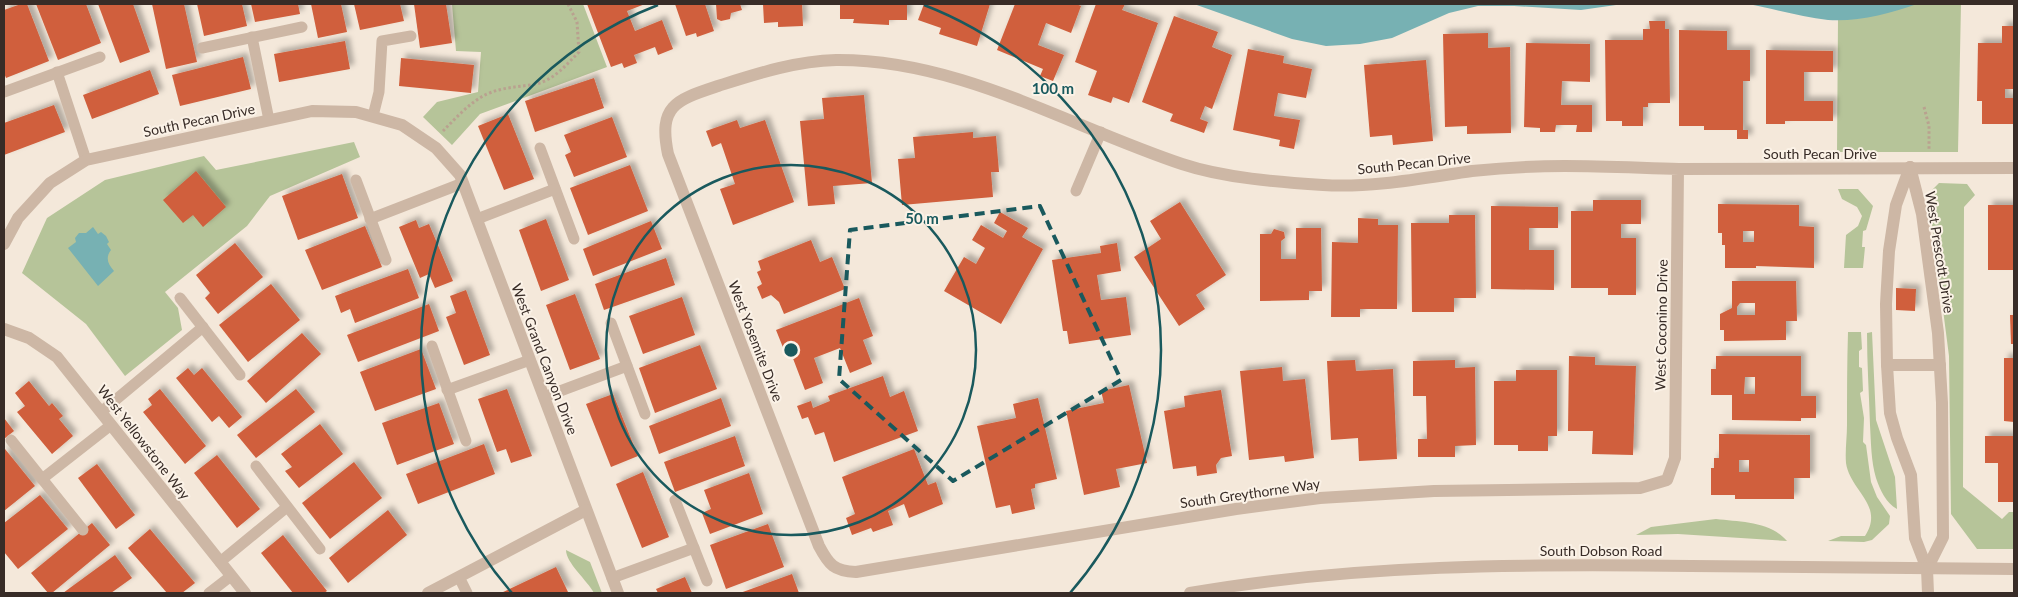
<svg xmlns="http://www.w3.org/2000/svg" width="2018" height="597" font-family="Lato,sans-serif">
	<defs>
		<filter id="shadow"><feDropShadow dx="4.5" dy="-4.5" stdDeviation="2.5" flood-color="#0004"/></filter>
	</defs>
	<rect width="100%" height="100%" fill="#f4e8da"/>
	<g fill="#b6c499">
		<path d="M452,4h131l24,63 -127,47 -28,31 -29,-28 14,-15 41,-10 3,-40 -25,-1z"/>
		<path d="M1916,4h45l-3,148h-121l1,-133 24,-1z"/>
		<path d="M354,142l6,15 -90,39 -23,30 -82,66 13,16 4,22 -57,46 -39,-52 -64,-51 25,-55 58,-38 99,-24 12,14z"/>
		<path d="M1939,183l28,1 8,11 -11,12 -1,280 39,32 7,-7h5v37h-37l-26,-35 -2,-158 -21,-162z"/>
		<path d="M1838,189h20l15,17 -7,24 -3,1 -1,16h3l-2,21h-19l2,-33 12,-9 4,-10 -5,-9 -15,-8z"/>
		<path d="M1848,332h13l1,17 -3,2v16l3,1 1,23 -3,2 4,25 -1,24 3,3 5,37 6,15 13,19 -1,8 -17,16 -8,2 -36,-1 13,-5h24c20,-31 -15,-45 -19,-73 -1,-12 1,-26 1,-38 0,-31 0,-62 1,-93z"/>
		<path d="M1872,332l4,88 19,57 2,32c-11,-6 -17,-19 -21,-31 -5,-17 -5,-36 -6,-53 -1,-31 -3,-62 -3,-92z"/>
		<path d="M1716,519c24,3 54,2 71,22l-109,-7 -42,1 15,-8z"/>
		<path d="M566,550l24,12 12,31h-8c-7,-13 -28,-30 -28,-43z"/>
	</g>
	<g fill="#77b1b3">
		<path d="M1194,4h429l-42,6 -67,-4h-36l-29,7 -57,25 -32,6 -34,2 -34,-7z"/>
		<path d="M1748,4h169c-28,10 -59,18 -89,16 -26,-3 -54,-11 -80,-16z"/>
		<path d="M93,227l5,7 3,-2 5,4 3,6 -2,2 4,6c-6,8 -3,14 3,21l-16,15 -30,-38 8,-6 -1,-4 4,-5h7z"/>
	</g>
	<g fill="#d05f3c" fill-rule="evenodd" filter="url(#shadow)">
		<path d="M21,4h6l22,57 -43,17 -2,-5v-63z"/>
		<path d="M36,4h50l15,39 -43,17z"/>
		<path d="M98,4h35l17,48 -30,11z"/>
		<path d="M152,4h32l13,58 -31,7z"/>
		<path d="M197,4h45l5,22 -43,10z"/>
		<path d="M251,4h47l2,10 -45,8z"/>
		<path d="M311,4h30l6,28 -29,6z"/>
		<path d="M354,4h46l4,17 -44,9z"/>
		<path d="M414,4h32l6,39 -32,5z"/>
		<path d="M587,4h58l-18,7 8,20 27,-11 11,29 -15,6 -3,-8 -21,8 3,8 -13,5 -2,-5 -11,4z"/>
		<path d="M675,4h30l9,27 -17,6 -1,-4 -10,3z"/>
		<path d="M716,4h24l2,6 -11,3 -1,6 -9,2 -4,-2z"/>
		<path d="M763,4h39l1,22 -25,1v-5l-14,1z"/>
		<path d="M840,4h67v16h-18v5l-36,-2 1,-4h-14z"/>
		<path d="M924,4h66l-13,42 -38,-12 2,-6 -23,-8z"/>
		<path d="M1015,4h61l5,2 -10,27 -25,-10 -8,22 26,10 -11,26 -13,-5 3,-7 -46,-19z"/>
		<path d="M1096,4h29l-3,6 36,13 -29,80 -16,-6 -2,6 -23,-8 9,-24 -22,-9z"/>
		<path d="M1174,16l44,16 -6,15 20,8 -20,54 -7,-3 -5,13 8,3 -4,11 -34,-12 3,-7 -31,-12z"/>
		<path d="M1649,21h16v8h4l1,74h-22v4h-5v19h-21v-5h-16l-1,-81h38v-11h7z"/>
		<path d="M2002,26h12v63h-9v9h9v26h-32v-23h-5l1,-58h24z"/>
		<path d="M1679,30l48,1v19h23v31h-7v49h5v9h-11v-9h-33v-4h-25z"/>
		<path d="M1488,33v15l22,-1 1,86 -44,1v-8l-22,1 -2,-93z"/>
		<path d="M345,41l5,28 -71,13 -5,-28z"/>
		<path d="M1526,43l64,1v38l-28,-1 -1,24h31v27h-16l1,-7h-21l-1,7h-15v-4l-16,-1z"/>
		<path d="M1248,49l36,7 -1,7 29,6 -6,29 -28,-5 -4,23 26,4 -6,29 -15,-3 1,-6 -47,-10z"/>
		<path d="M1766,50l67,1v21h-29v29h29v20h-48v3h-19z"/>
		<path d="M243,57l8,32 -71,17 -8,-31z"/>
		<path d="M401,58l73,7 -3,28 -72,-7z"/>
		<path d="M1426,60l7,81 -40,4 -1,-10 -22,2 -6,-72z"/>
		<path d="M150,70l9,24 -67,25 -9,-24z"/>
		<path d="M594,78l10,30 -69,24 -10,-31z"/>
		<path d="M864,95l8,88 -39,3 2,18 -27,2 -8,-85 24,-2 -2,-21z"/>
		<path d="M54,105l11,27 -61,23v-32z"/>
		<path d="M508,114l26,65 -30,11 -26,-64z"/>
		<path d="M612,117l15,40 -53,20 -9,-22 6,-3 -7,-17z"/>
		<path d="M737,120l3,8 25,-8 29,82 -61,23 -13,-36 15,-5 -14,-41 -9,4 -6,-16z"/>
		<path d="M973,132v6l23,-2 3,36h-8l2,25 -91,8 -4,-46 17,-1 -2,-21z"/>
		<path d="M630,165l18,46 -60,24 -18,-47z"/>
		<path d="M196,171l30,36 -23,20 -10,-12 -10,8 -20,-23z"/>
		<path d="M342,174l16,44 -60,22 -16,-44z"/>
		<path d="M1593,200h48v24h-20v14h15v57h-28v-7h-37v-77h22z"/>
		<path d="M1180,202l46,73 -30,20 9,14 -26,17 -45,-69 27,-18 -11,-18z"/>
		<path d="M1718,204l81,1v21l15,1v41l-58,-2v2h-31v-23h-3v-12h-4zM1743,231h11v11h-11z"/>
		<rect x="1988" y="205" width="26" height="65"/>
		<path d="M1491,206l67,1v21h-29v22h25v40l-63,-1z"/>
		<path d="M1000,212l28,16 -6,9 21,12 -42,75 -57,-33 20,-34 12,7 9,-16 -13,-8 9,-15 22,13 4,-7 -13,-8z"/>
		<path d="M1449,215h26l1,83h-22v14h-42l-1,-89h38z"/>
		<path d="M1358,218l20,1v6h20l-1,84h-37v8h-29l1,-75 26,1z"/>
		<path d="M546,219l23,61 -28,11 -22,-61z"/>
		<path d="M416,220l3,8 10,-4 24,57 -18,7 -6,-14 -9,4 -21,-51z"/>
		<path d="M651,221l11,28 -69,27 -10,-27z"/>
		<path d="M365,226l17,41 -60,23 -17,-40z"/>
		<path d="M1296,228h25l1,63h-13v9l-49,1v-67h11l3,-5 10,3 1,6 -4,3v18h15z"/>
		<path d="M811,240l9,22 12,-5 13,32 -61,25 -5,-12 -8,-7 -9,4 -5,-12 5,-3 -5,-12 4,-2 -3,-9z"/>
		<path d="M235,243l28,34 -45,37 -13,-16 5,-5 -14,-18z"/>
		<path d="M1117,243l4,28 -24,4 4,25 25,-3 5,38 -62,9 -2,-13h-4l-11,-71 49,-7 -1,-7z"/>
		<path d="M666,258l9,27 -71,25 -9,-26z"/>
		<path d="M408,269l11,29 -64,25 -5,-14 -9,4 -6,-17z"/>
		<path d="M1732,281h64l1,40h-11v19l-62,1v-11h-4v-16l12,-6zM1740,303h15v12h-18v-8z"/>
		<path d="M271,284l29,36 -52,42 -29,-37z"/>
		<path d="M1896,288l20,1 -1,22 -19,-1z"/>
		<path d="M466,290l24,65 -26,10 -18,-48 10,-4 -6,-17z"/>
		<path d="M575,294l25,65 -30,11 -24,-65z"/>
		<path d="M682,297l13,38 -52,19 -14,-38z"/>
		<path d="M859,298l14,38 -10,4 9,24 -22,9 -10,-25 -26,10 9,25 -18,7 -16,-42 -5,2 -8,-20z"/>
		<path d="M429,304l10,27 -81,31 -11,-27z"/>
		<path d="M2010,315h4v29h-3z"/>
		<path d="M302,333l19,21 -55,49 -19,-22z"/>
		<path d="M700,345l17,44 -62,24 -16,-45z"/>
		<path d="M421,349l15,40 -61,22 -15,-39z"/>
		<path d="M1569,356l26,1v8l41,1 -3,89 -41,-1 1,-23h-25z"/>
		<path d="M1716,356h85v40h15v22h-15v3l-69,-1v-25h-21v-26h5zM1745,377h10v17h-11z"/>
		<path d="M2004,358h10v64l-10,-1z"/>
		<path d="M1355,360l1,11 37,-2 4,90 -38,2 -1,-23 -27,2 -4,-79z"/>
		<path d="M1455,360v8l20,-1 1,78 -21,1v11h-37v-18h9l-1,-43h-13v-35z"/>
		<path d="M1282,367l1,14 22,-2 9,79 -29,4 -1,-6 -35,4 -9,-89z"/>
		<path d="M188,368l6,7 8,-7 40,49 -13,11 -10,-12 -7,6 -36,-44z"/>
		<path d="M1516,370h41v66h-9v15h-30v-6h-24v-64h22z"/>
		<path d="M883,376l7,21 14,-6 14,40 -84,31 -10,-30 -9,3 -7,-18 -6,2 -5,-13 14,-5 2,7 17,-7 -2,-5z"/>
		<path d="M29,381l20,25 3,-3 11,13 -4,3 14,17 -21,18 -35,-42 8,-6 -10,-13z"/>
		<path d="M1129,385l18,78 -31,6 4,18 -36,8 -18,-84 38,-8 -3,-12z"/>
		<path d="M160,389l46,57 -21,18 -42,-52 9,-7 -4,-6z"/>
		<path d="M296,389l19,23 -59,46 -19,-23z"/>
		<path d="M507,389l25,67 -21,7 -5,-14 -9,3 -19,-53z"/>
		<path d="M1221,390l11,66 -11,2 -5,7 1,8 -20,3 -1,-10 -23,3 -9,-58 21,-4 -1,-11z"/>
		<path d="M613,394l25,62 -27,11 -25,-63z"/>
		<path d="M721,398l10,28 -72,28 -10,-28z"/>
		<path d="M1038,398l19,81 -22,5v4l-4,1 4,20 -23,5 -2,-9 -14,3 -19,-82 39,-8 -3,-14z"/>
		<path d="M439,403l15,41 -57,21 -15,-42z"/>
		<path d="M4,418l10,13 -10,8z"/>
		<path d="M320,424l23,30 -44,34 -14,-17 7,-4 -11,-13z"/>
		<path d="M1719,434l91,1v43h-16v21h-59v-4h-24v-27h3v-10h5zM1739,460h10v12h-10z"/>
		<path d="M735,436l10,30 -70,26 -11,-30z"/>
		<path d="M1985,436h29v66h-16v-39h-13z"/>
		<path d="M484,444l11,30 -77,30 -12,-30z"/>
		<path d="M5,449l30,37 -31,25v-61z"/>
		<path d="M914,449l14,36 8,-3 7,22 -34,14 -5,-14 -16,7 5,14 -20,7 -2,-4 -19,7 -6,-17 9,-4 -13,-37z"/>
		<path d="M217,455l43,54 -23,19 -43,-55z"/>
		<path d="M354,462l28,36 -52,41 -28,-36z"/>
		<path d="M97,464l38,51 -19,14 -38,-51z"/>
		<path d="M643,472l26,65 -27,11 -26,-64z"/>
		<path d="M749,473l14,41 -53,20 -8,-21 9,-4 -7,-19z"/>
		<path d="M40,495l28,34 -50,40 -14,-17v-29z"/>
		<path d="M388,510l19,25 -59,48 -19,-25z"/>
		<path d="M92,523l18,22 -58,48h-4l-17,-20z"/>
		<path d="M768,524l16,43 -58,22 -16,-44z"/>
		<path d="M150,529l45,54 -13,10h-15l-39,-45z"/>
		<path d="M283,535l44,56 -3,2h-31l-32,-40z"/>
		<path d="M115,555l17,23 -21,15h-48z"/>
		<path d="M556,567l12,25 -67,1z"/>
		<path d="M792,574l7,19h-59z"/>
		<path d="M685,577l7,16h-34l-2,-4z"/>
	</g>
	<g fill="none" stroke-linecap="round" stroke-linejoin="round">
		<g stroke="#b9a18f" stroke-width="3" stroke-dasharray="2.5 2.5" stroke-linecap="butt">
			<path d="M1924,107l5,19v24"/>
			<path d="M443,131c13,-13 27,-29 44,-37 16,-7 32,-7 49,-10 18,-4 30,-19 43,-32l-2,-30 -9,-18"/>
		</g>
		<g stroke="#cdb7a5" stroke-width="11">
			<path d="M252,37l17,83"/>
			<path d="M202,48l100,-21"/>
			<path d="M57,72l29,88"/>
			<path d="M4,92l96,-35"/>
			<path d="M373,116l6,-24 3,-51 29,-5"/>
			<path d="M540,148l34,91"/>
			<path d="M356,180l30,80"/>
			<path d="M1076,191l25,-59"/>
			<path d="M370,219l93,-36"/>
			<path d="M477,219l78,-30"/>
			<path d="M180,298l60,77"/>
			<path d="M611,323l34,91"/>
			<path d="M432,346l34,95"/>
			<path d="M447,390l83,-30"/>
			<path d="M544,397l83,-31"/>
			<path d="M101,412l102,-85"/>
			<path d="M11,440l72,90"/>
			<path d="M256,466l64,83"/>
			<path d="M42,479l69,-54"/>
			<path d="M675,500l32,81"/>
			<path d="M220,562l67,-55"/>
			<path d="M459,577l8,16"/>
			<path d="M612,578l82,-30"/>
			<path d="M209,593l22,-17"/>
		</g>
		<g stroke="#cdb7a5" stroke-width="12">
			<path d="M1910,167l-14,38 -7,46 -3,53 1,61 3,48 7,25 14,37 4,63 12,31 1,24"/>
			<path d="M1910,167l12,47 16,119 4,70 1,134 -16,32"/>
			<path d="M1678,169l-3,289 -8,22 -27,8 -206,3 -114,7 -84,11 -380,63c-22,-1 -27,-7 -37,-26l-151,-392c-10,-49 8,-54 50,-68 38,-12 77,-25 118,-26 123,-1 232,66 346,104 42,14 96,18 141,21 50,3 100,-7 149,-14 30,-3 62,-5 93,-5 38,0 76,2 114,3 112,0 223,-1 335,-1"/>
			<path d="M4,244l14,-26 32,-35 36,-23 226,-49 44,1 46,13 34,23 24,27 158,418"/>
			<path d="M4,329l25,9 28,19 188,236"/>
			<path d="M1887,365h53"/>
			<path d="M428,593l158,-83"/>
		</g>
		<path stroke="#cdb7a5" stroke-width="12" d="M1190,593c166,-29 333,-29 501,-27 107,1 215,3 323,3"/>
	</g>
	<path fill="none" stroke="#19595d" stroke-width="4" stroke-dasharray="10 6" stroke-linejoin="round" d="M1040,206l81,174 -168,101 -114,-102 11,-149z"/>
	<g fill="none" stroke="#19595d" stroke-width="2.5">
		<circle cx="791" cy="350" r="185"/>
		<path d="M512 593A370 370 0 0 1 658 5M924 5A370 370 0 0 1 1070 593"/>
	</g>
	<g text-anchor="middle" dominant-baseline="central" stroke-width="4" stroke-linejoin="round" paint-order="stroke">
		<g font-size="14" fill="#382c27" stroke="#fbf2e7">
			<text transform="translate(199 120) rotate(-12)">South Pecan Drive</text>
			<text x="1820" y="153">South Pecan Drive</text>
			<text transform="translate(1414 163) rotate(-6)">South Pecan Drive</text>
			<text transform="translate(1940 252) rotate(81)">West Prescott Drive</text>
			<text transform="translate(1661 325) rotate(-89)">West Coconino Drive</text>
			<text transform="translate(756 341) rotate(69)">West Yosemite Drive</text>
			<text transform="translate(545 359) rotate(69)">West Grand Canyon Drive</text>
			<text transform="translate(144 442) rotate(52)">West Yellowstone Way</text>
			<text transform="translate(1250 493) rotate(-8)">South Greythorne Way</text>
			<text x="1601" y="550">South Dobson Road</text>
		</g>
	</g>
	<circle cx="791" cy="350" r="8" fill="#19595d" stroke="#fbf2e7" stroke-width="2.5"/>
	<g font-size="15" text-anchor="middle" font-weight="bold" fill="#19595d" stroke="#fbf2e7" stroke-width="4" stroke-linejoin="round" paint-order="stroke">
		<text x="1053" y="94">100 m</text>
		<text x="922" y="224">50 m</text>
	</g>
	<rect width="2018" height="597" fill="none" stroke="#382c27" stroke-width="10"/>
</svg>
